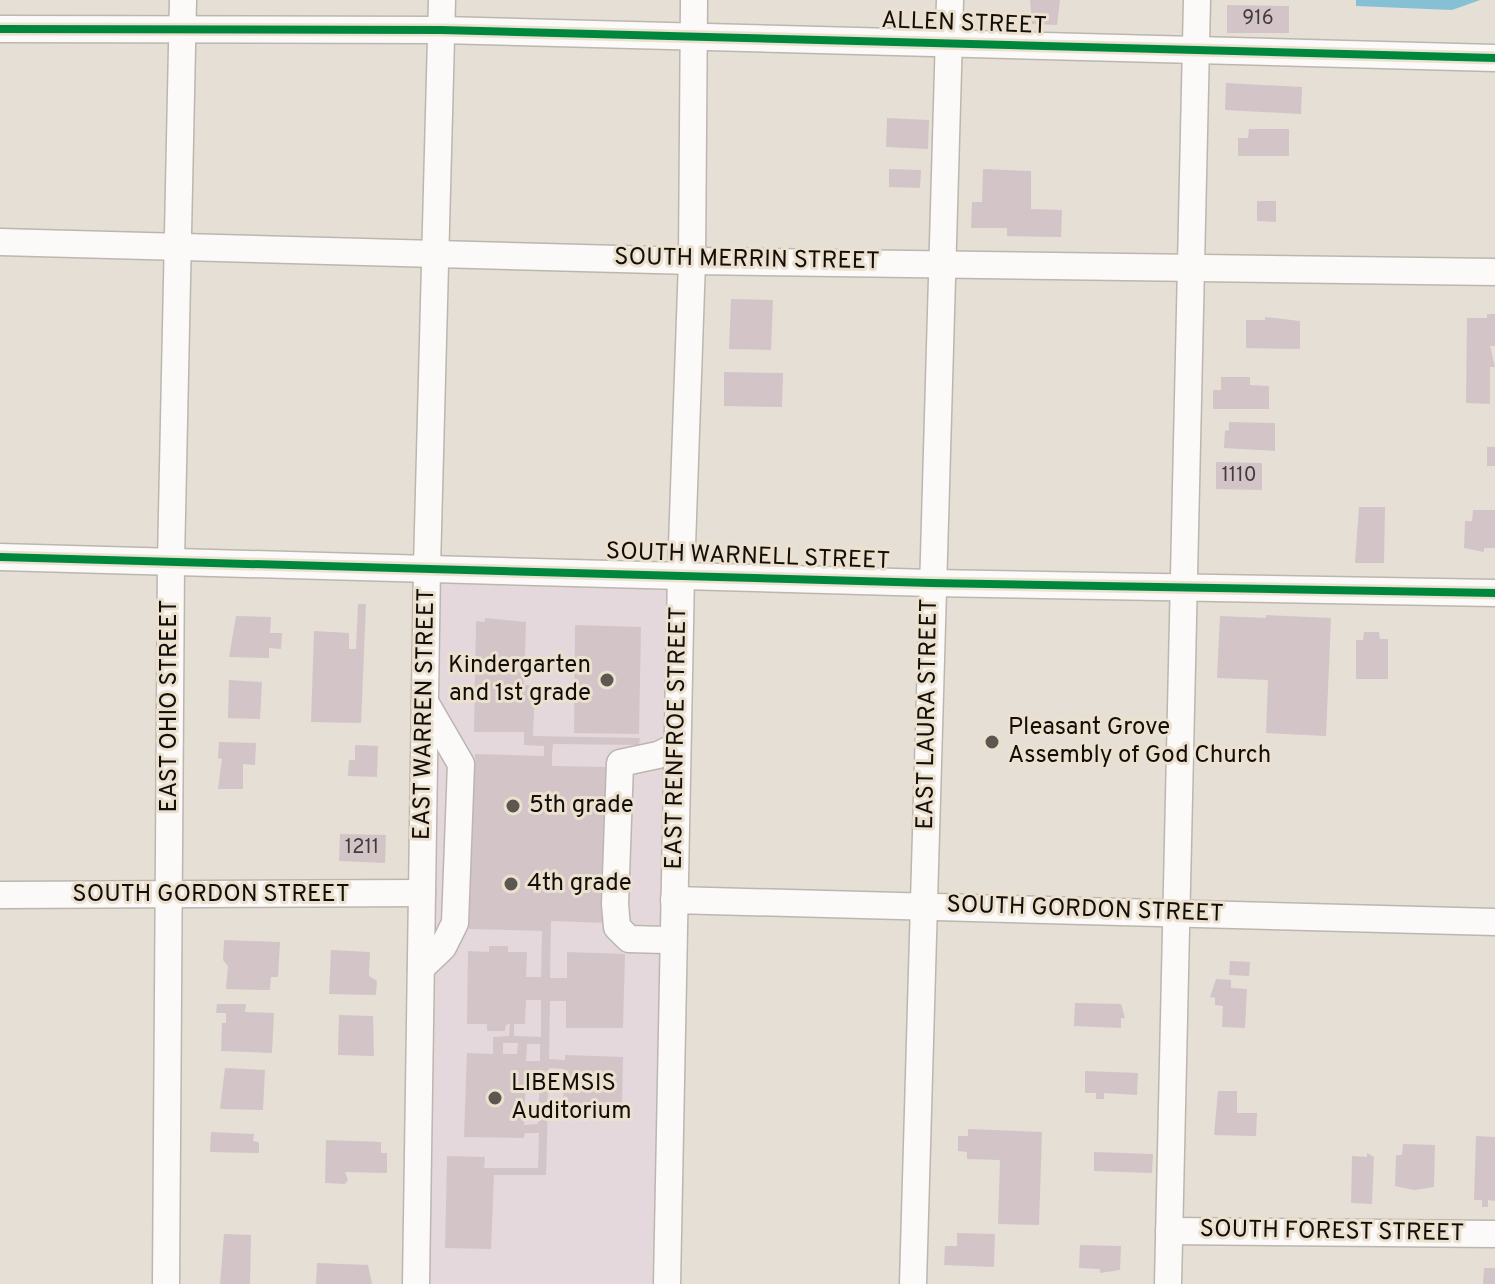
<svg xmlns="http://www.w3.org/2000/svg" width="1495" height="1284" font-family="Overpass,sans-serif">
	<rect width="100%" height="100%" fill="#e6dfd5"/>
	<path fill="#e4d8dd" d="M427,567l254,7 -14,710h-251z"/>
	<path fill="#85c0d4" d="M1356,0h124l-28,10 -96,-4z"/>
	<g fill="#d3c4c8" fill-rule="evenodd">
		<path d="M1030,0h30l-3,25 -25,-1z"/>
		<path d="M1227,5l62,1v27h-62z"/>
		<path d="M1226,83l76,4 -1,27 -76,-4z"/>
		<path d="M887,118l42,2 -1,29 -42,-2z"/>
		<path d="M1249,129h40v27h-51v-18h10z"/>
		<path d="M889,169l32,1 -1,18 -31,-1z"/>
		<path d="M983,169l48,2v38l31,1 -1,27 -54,-1v-8h-36l1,-26h10z"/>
		<path d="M1257,201h19v21l-19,-1z"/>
		<path d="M731,299l42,1 -2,50 -42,-1z"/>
		<path d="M1487,314h8v32h-5l5,21h-5v37l-24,-1 1,-85h20z"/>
		<path d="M1265,317l35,4v28l-54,-1v-28h19z"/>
		<path d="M724,372l59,1 -1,34 -58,-1z"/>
		<path d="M1221,377h29v8l19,1v23h-56v-19h8z"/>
		<path d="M1229,422l46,1v28l-51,-3 1,-17 4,-1z"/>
		<rect x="1487" y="447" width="8" height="19"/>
		<path d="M1216,462l46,1v27l-46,-1z"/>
		<path d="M1359,507h26l-1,56h-29z"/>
		<path d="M1473,510h22v38h-11v4l-20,-4 1,-27h7z"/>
		<path d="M358,604h8l-5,119 -50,-1 3,-91 35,2v16h7z"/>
		<path d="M1266,615l65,3 -5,118 -60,-3 2,-53 -51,-2 3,-62 46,2z"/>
		<path d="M236,616l35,1 -1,16h12l-1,16 -12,-1v10l-40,-1z"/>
		<path d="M485,618l41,4 -2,63 11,1 -2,50 107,2 -1,7 -86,-1 -1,12v10l59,1 -4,156 -56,-2 -1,57h17v-26l58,2 -2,74h-57v-27h-16l-1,58 16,1v-5l58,2 -1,50 -59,-1 1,-37 -15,-1 -3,107h-52l-3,74 -46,-1 2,-92 38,1 -1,11h54l1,-35h-14l-1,5 -60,-1 3,-84 26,1v-17l16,-1 1,-12 -4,1 -1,6h-18v-7h-20l1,-73 21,1v-6h19v6h19l-1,25h15l1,-46 -73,-2 6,-175 69,2v-10l-20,-1v-13h-50l2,-111 9,1zM526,1000h15v37l-27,-1v-12h11zM503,1043h15l-1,11h-14zM527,1044h13v17h-14zM526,1071h14l-2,53 -14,1z"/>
		<path d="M575,625l66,2 -2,107 -65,-1z"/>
		<path d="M1364,632h15l1,7h8v40h-32v-39h7z"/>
		<path d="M229,680l33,2 -2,37 -32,-1z"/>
		<path d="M219,742l37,1 -1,22 -12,-1v25h-25l4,-30 -4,-1z"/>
		<path d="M355,745l23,1 -1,31 -29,-1 1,-16h6z"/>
		<path d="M340,834l46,1 -1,28 -46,-2z"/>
		<path d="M224,940l56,2 -2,35h-7l-1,13 -44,-1 2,-23 -5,-6z"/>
		<path d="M331,950l39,2 -1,24 8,5 -1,14 -47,-1z"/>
		<path d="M1230,961l20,1 -1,14 -20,-1z"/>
		<path d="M1216,979l15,1v8l16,1 -2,39 -23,-1 1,-21 -8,-1v-7l-5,-1z"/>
		<path d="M1075,1003l46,1 4,14h-4v10l-47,-2z"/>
		<path d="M217,1004h29l-1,8 29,1 -2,40 -51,-2 1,-28h4v-10h-10z"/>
		<path d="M339,1015l34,1 1,40 -36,-1z"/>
		<path d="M225,1068l40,2 -2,40 -43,-1z"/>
		<path d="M1085,1071l53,2 -1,22 -33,-2v6h-8v-6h-11z"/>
		<path d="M1218,1091h19v22h20l-1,23 -42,-1z"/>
		<path d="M968,1129l74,3 -3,93 -41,-1 2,-64 -33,-1v-7l-9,-1v-15h10z"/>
		<path d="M211,1132l43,2 -1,7 6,1v11l-49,-1z"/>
		<path d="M1476,1136l19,1v64l-7,-1v7h-6v-7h-8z"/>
		<path d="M326,1140l55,2v11h6v20l-42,-1 3,8 -3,4 -20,-1z"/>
		<path d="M1403,1144l32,1 -1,42 -20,3 -19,-4 1,-31h6z"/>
		<path d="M1094,1152l59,2 -1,19 -58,-2z"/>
		<path d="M1367,1153l7,4 -2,47 -21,-1 1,-47 15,1z"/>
		<path d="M957,1233l38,1 -1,33 -50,-2 1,-19h12z"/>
		<path d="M224,1234l27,1 -1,49h-30z"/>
		<path d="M1080,1245l41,1 -1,24 -20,3v-4l-21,-1z"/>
		<path d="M317,1263l51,2 4,19h-56z"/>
		<path d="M1484,1268h11v16h-12z"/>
	</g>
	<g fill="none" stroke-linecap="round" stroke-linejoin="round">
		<defs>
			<g id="minor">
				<path d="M0,29l441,1 1054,28"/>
				<path d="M0,242l692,19 803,11"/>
				<path d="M0,557l931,26 564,10"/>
				<path d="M0,895l422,-2"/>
				<path d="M674,900l821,22"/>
				<path d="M673,944l-8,-4 -36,-1 -12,-12 -2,-23 5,-141 38,-8 19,-9"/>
				<path d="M421,968l22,-21 12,-24 6,-159 -36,-62"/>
				<path d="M1169,1231l326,3"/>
				<path d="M166,1284l5,-723 12,-561"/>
				<path d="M416,1284l11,-717 15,-567"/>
				<path d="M667,1284l14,-710 11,-313 2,-261"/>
				<path d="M913,1284l37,-1284"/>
				<path d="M1168,1284l29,-1284"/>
			</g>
		</defs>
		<use href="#minor" stroke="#bcb6af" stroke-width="29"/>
		<use href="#minor" stroke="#fbfaf9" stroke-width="26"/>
		<defs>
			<g id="cycleway">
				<path d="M0,29l441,1 1054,28"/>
				<path d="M0,557l931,26 564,10"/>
			</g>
		</defs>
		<use href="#cycleway" stroke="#ece0cf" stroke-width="13"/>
		<use href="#cycleway" stroke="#00873e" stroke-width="8"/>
	</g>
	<g fill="#5c5750" stroke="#ece0cf" stroke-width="3">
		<circle cx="607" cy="680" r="8"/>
		<circle cx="992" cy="742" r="8"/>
		<circle cx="513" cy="806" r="8"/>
		<circle cx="511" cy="884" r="8"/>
		<circle cx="495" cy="1098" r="8"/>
	</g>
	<g text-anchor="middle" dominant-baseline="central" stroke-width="6" stroke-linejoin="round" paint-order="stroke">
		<g font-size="20" fill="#423c39">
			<text x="1258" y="19">916</text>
			<text x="1239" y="476">1110</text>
			<text x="362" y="848">1211</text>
		</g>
		<g font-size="24" fill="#120e09" stroke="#ece0cf">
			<text transform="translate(964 24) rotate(2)">ALLEN STREET</text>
			<text transform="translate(747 260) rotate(1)">SOUTH MERRIN STREET</text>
			<text transform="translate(748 557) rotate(2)">SOUTH WARNELL STREET</text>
			<text transform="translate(170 706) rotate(-90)">EAST OHIO STREET</text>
			<text transform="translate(425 714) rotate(-89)">EAST WARREN STREET</text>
			<text transform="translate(928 714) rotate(-89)">EAST LAURA STREET</text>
			<text transform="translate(677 738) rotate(-89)">EAST RENFROE STREET</text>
			<text x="211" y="895">SOUTH GORDON STREET</text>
			<text transform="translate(1085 910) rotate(2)">SOUTH GORDON STREET</text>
			<text transform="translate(1332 1232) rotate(1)">SOUTH FOREST STREET</text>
		</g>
		<g font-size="24" fill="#120e09" stroke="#ece0cf" text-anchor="start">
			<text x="591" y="666" text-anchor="end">Kindergarten<tspan x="591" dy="28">and 1st grade</tspan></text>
			<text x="1008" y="728">Pleasant Grove<tspan x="1008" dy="28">Assembly of God Church</tspan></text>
			<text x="529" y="806">5th grade</text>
			<text x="527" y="884">4th grade</text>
			<text x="511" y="1084">LIBEMSIS<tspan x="511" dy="28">Auditorium</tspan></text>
		</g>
	</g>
</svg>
